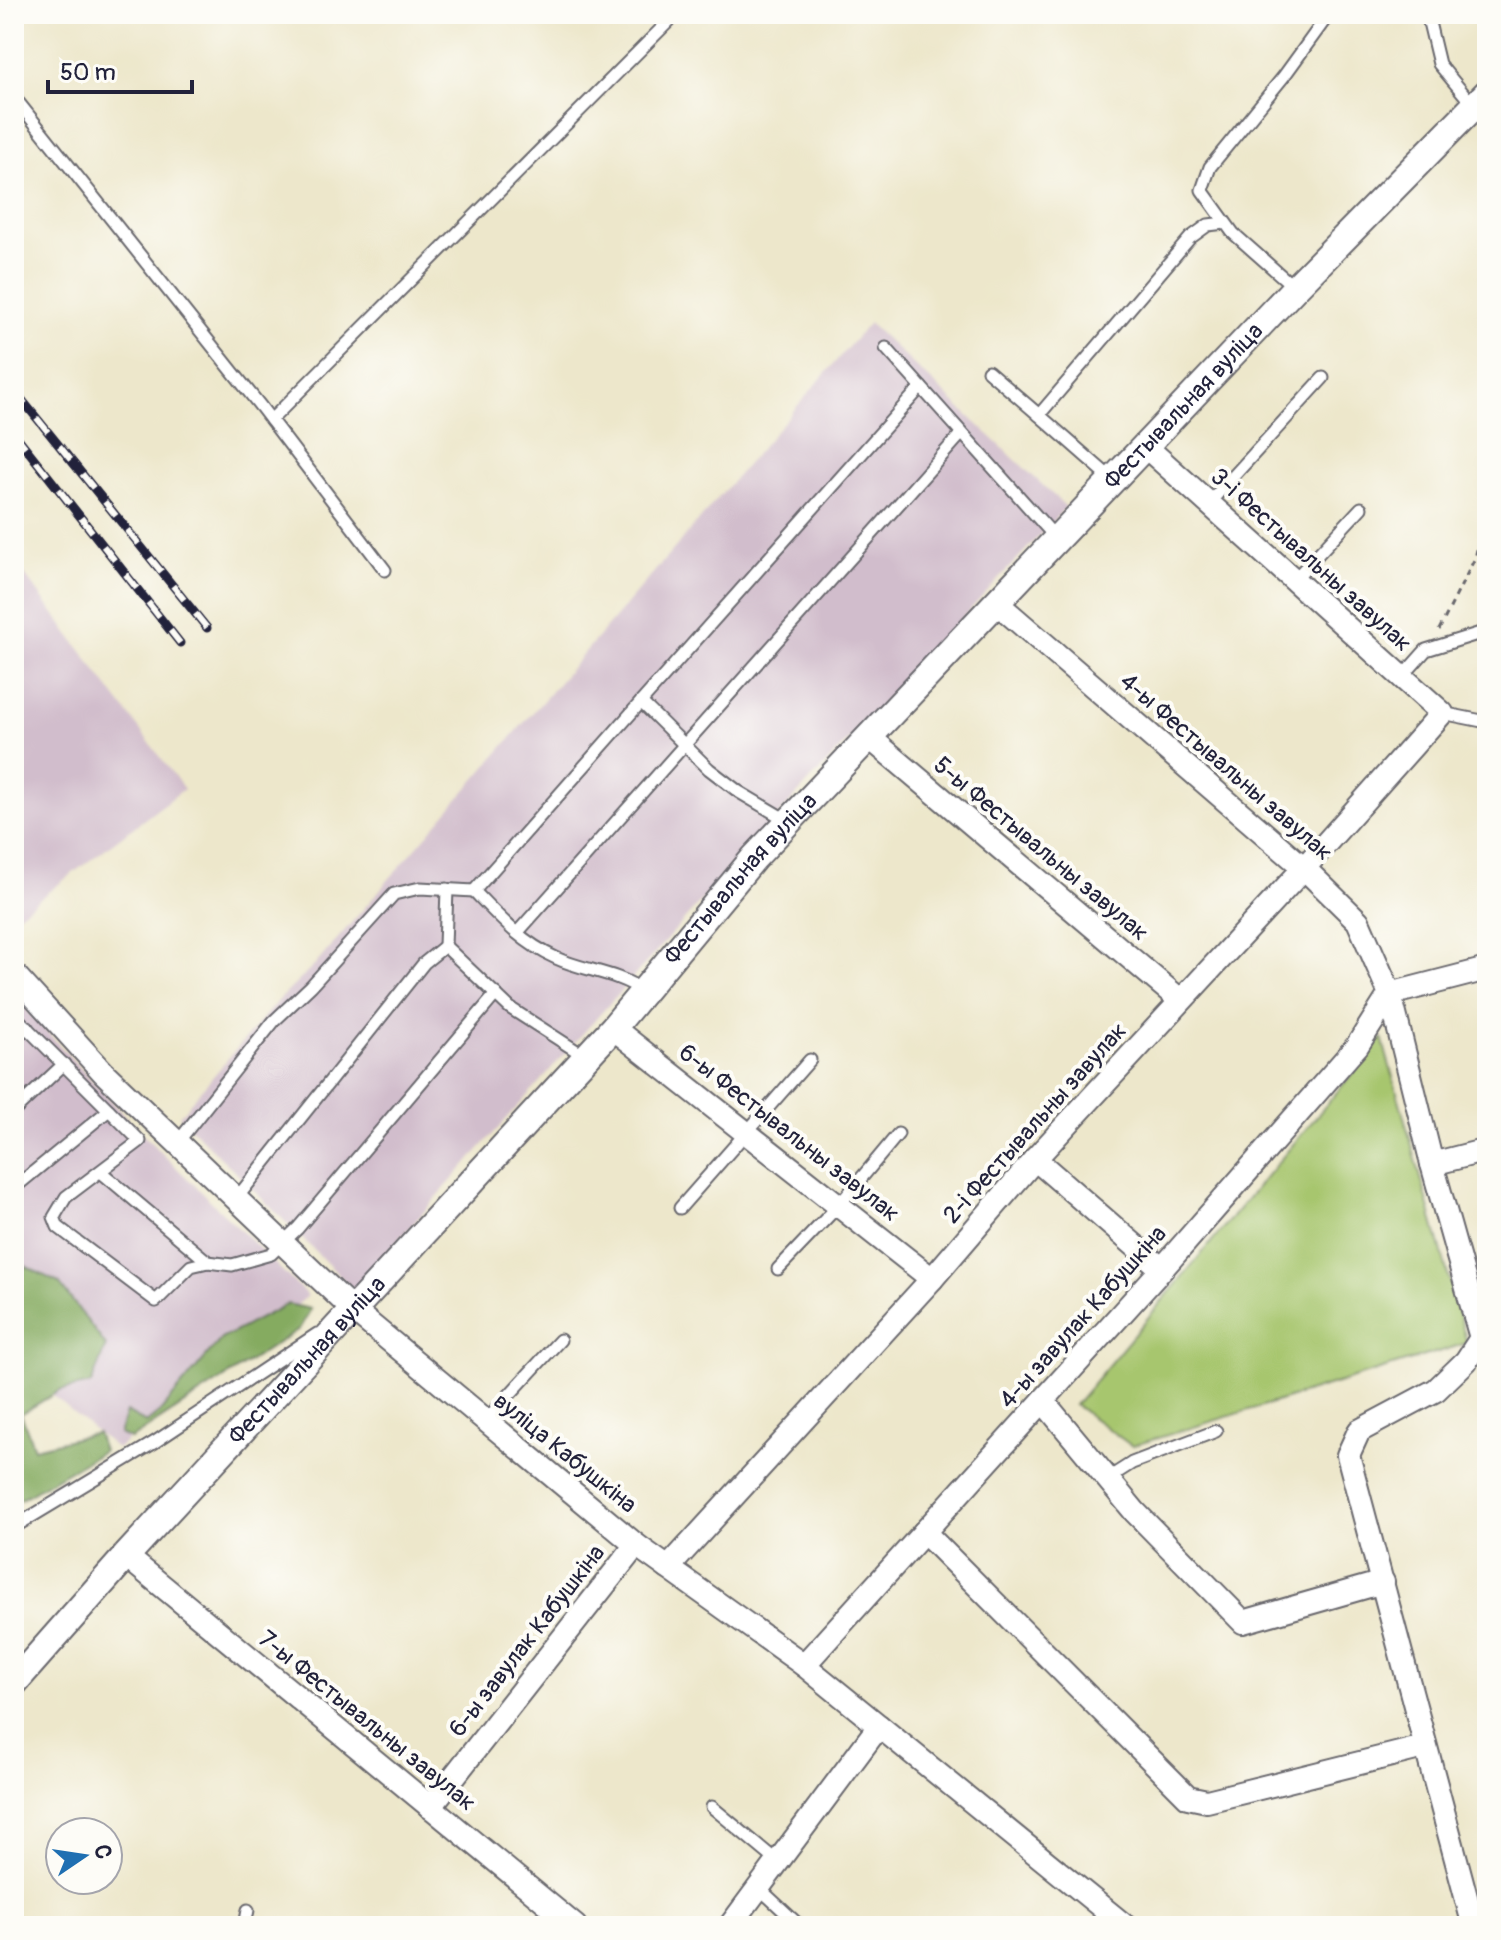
<svg xmlns="http://www.w3.org/2000/svg" width="1501" height="1940" font-family="Pangolin,sans-serif">
	<rect width="100%" height="100%" fill="#fdfcf7"/>
	<filter id="ink" filterUnits="userSpaceOnUse"><feTurbulence type="fractalNoise" baseFrequency=".0125" numOctaves="2"/><feDisplacementMap in="SourceGraphic" scale="16" xChannelSelector="R" yChannelSelector="G"/><feConvolveMatrix kernelMatrix="1 2 1 2 8 2 1 2 1" color-interpolation-filters="sRGB"/></filter>
	<filter id="wash" filterUnits="userSpaceOnUse"><feTurbulence type="fractalNoise" baseFrequency=".006" numOctaves="4" result="noise"/><feDisplacementMap in="SourceGraphic" scale="32" xChannelSelector="R" yChannelSelector="G"/><feGaussianBlur stdDeviation="1.8" result="paint"/><feColorMatrix in="noise" values="0 0 0 0 0 0 0 0 0 0 0 0 0 0 0 0 0 1.4 0 .05"/><feComposite in="paint" operator="in"/></filter>
	<g filter="url(#wash)">
		<rect width="100%" height="100%" fill="#ede7cb"/>
		<g fill="#d1bdcc">
			<path d="M869,323l197,184 -298,319 -414,464 -175,-174 96,-112 40,-39z"/>
			<path d="M14,560l170,229 -170,129z"/>
			<path d="M14,996l119,129 175,171 -191,153 -103,-85z"/>
		</g>
		<path fill="#a7c66e" stroke="#647454" stroke-width="2" d="M1382,1038l85,305 -335,103 -57,-41z"/>
		<g fill="#85ab61" stroke="#54664e" stroke-width="2">
			<path d="M14,1263h5l40,20 47,63 -15,38 -32,7 -38,23 13,34 63,-15 6,18 -89,52z"/>
			<path d="M287,1304l24,5 -12,20 -168,110 -12,-5 7,-22 20,11 14,-11 61,-73z"/>
		</g>
	</g>
	<g filter="url(#ink)">
		<g fill="none" stroke-linecap="round" stroke-linejoin="round">
			<defs>
				<g id="service">
					<path d="M1427,14l12,50 34,41"/>
					<path d="M14,97l247,310 124,163"/>
					<path d="M1294,287l-61,-54 -31,-43 8,-23 74,-91 45,-62"/>
					<path d="M886,348l170,190"/>
					<path d="M988,371l51,44"/>
					<path d="M271,420l405,-406"/>
					<path d="M1113,480l-74,-65 151,-177 18,-13 17,-2"/>
					<path d="M1209,503l114,-125"/>
					<path d="M1294,580l67,-72"/>
					<path d="M1402,677l24,-27 61,-19"/>
					<path d="M641,702l280,-315"/>
					<path d="M1442,713l45,9"/>
					<path d="M517,933l445,-500"/>
					<path d="M445,946l2,-57"/>
					<path d="M643,991c-26,-19 -59,-20 -87,-33 -34,-15 -57,-41 -82,-67l167,-189 68,67 30,23 49,29"/>
					<path d="M14,1015l126,126 -74,56 -12,20 4,10 98,74 35,-35 17,-4 24,3 39,-11 27,-26 198,-234"/>
					<path d="M14,1038l13,-11"/>
					<path d="M14,1111l50,-47"/>
					<path d="M177,1143l97,-122 37,-35 83,-92 26,-6 54,3"/>
					<path d="M101,1172l107,90"/>
					<path d="M14,1188l95,-78"/>
					<path d="M236,1199l188,-236 21,-17 65,62 76,49"/>
					<path d="M680,1208l130,-148"/>
					<path d="M778,1269l61,-64 59,-71"/>
					<path d="M485,1421l75,-81"/>
					<path d="M1107,1479l25,-16 84,-32"/>
					<path d="M14,1527l141,-85 162,-108"/>
					<path d="M712,1807l66,55"/>
					<path d="M759,1888l41,38"/>
					<path d="M245,1926l3,-16"/>
				</g>
				<g id="minor">
					<path d="M997,603l307,265 54,53 32,73 42,170 49,174 6,-2"/>
					<path d="M869,737l311,263"/>
					<path d="M14,974l90,99 249,237 283,235 168,120 321,261"/>
					<path d="M1390,994l97,-25"/>
					<path d="M613,1028l319,251"/>
					<path d="M1035,1159l127,110"/>
					<path d="M1432,1164l55,-14"/>
					<path d="M1043,1401l92,111 108,110 140,-40"/>
					<path d="M924,1532l264,265 19,4 217,-54"/>
					<path d="M126,1556l449,370"/>
					<path d="M668,1568l264,-289 103,-120 269,-291 138,-155 -297,-267"/>
					<path d="M804,1665l358,-396 195,-223 33,-52"/>
					<path d="M430,1807l206,-262"/>
					<path d="M1473,1923l-125,-468 11,-24 77,-41 30,-29 15,-23"/>
					<path d="M730,1926l149,-200"/>
				</g>
				<g id="tertiary">
					<path id="s1" d="M14,1683l112,-127 487,-528 141,-170 541,-570 192,-195"/>
				</g>
			</defs>
			<use href="#service" stroke="#69676d" stroke-width="15"/>
			<use href="#minor" stroke="#69676d" stroke-width="26"/>
			<use href="#tertiary" stroke="#69676d" stroke-width="30"/>
			<path stroke="#69676d" stroke-width="3" stroke-dasharray="6 6" stroke-linecap="butt" d="M1439,630l36,-72 12,-50"/>
			<use href="#service" stroke="#fff" stroke-width="11"/>
			<use href="#minor" stroke="#fff" stroke-width="22"/>
			<use href="#tertiary" stroke="#fff" stroke-width="26"/>
			<defs>
				<g id="rail">
					<path d="M14,390l193,238"/>
					<path d="M14,433l166,210"/>
				</g>
			</defs>
			<use href="#rail" stroke="#22223b" stroke-width="9"/>
			<use href="#rail" stroke="#fdfcf7" stroke-width="6" stroke-dasharray="18" stroke-linecap="butt"/>
		</g>
	</g>
	<g text-anchor="middle" dominant-baseline="central" stroke-width="8" stroke-linejoin="round" paint-order="stroke">
		<g font-size="24" fill="#22223b" stroke="#fdfcf7">
			<text stroke="none"><textPath href="#s1" startOffset="1732">Фестывальная вуліца</textPath></text>
			<text transform="translate(1311 560) rotate(42)">3-і Фестывальны завулак</text>
			<text transform="translate(1226 767) rotate(41)">4-ы Фестывальны завулак</text>
			<text transform="translate(1041 849) rotate(40)">5-ы Фестывальны завулак</text>
			<text stroke="none"><textPath href="#s1" startOffset="1084">Фестывальная вуліца</textPath></text>
			<text transform="translate(1035 1123) rotate(-48)">2-і Фестывальны завулак</text>
			<text transform="translate(789 1133) rotate(38)">6-ы Фестывальны завулак</text>
			<text transform="translate(1083 1317) rotate(-48)">4-ы завулак Кабушкіна</text>
			<text stroke="none"><textPath href="#s1" startOffset="436">Фестывальная вуліца</textPath></text>
			<text transform="translate(565 1453) rotate(39)">вуліца Кабушкіна</text>
			<text transform="translate(527 1641) rotate(-52)">6-ы завулак Кабушкіна</text>
			<text transform="translate(367 1721) rotate(39)">7-ы Фестывальны завулак</text>
		</g>
	</g>
	<rect width="1501" height="1940" fill="none" stroke="#fdfcf7" stroke-width="48"/>
	<g transform="translate(84 1856) rotate(77)"><circle r="38" fill="#fdfcf7" stroke="#a5a5ac" stroke-width="2"/>
	<path d="M0-6L14 30L0 20L-14 30Z" fill="#1f6fb2"/>
	<text y="-12" font-size="22" font-weight="bold" text-anchor="middle" fill="#22223b">С</text>
	</g>
	<path d="M48 80v12h144v-12" fill="none" stroke="#22223b" stroke-width="4"/>
	<text x="60" y="80" font-size="24" fill="#22223b" stroke="#fdfcf7" stroke-width="6" paint-order="stroke">50 m</text>
</svg>
